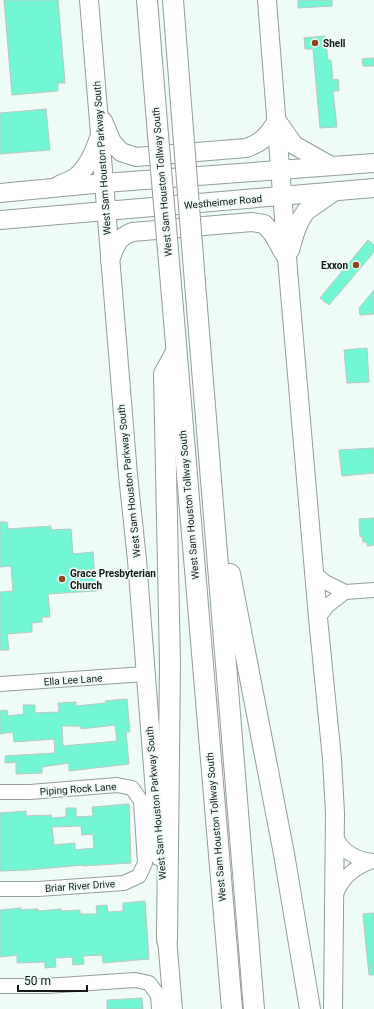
<svg xmlns="http://www.w3.org/2000/svg" width="374" height="1009" font-family="Roboto,sans-serif">
	<rect width="100%" height="100%" fill="#effbf7"/>
	<g fill="#73f6d4" stroke="#bbc6c2" fill-rule="evenodd">
		<path d="M4,0h54l7,83h-7v8l-46,4z"/>
		<path d="M298,0h34v6l-34,2z"/>
		<path d="M325,36l3,24h3l2,20 5,-1 1,12h-6l4,36 -17,1 -7,-79h-8l-1,-11z"/>
		<path d="M374,58v8h-11l-1,-7z"/>
		<path d="M46,109l4,41 -50,4v-41z"/>
		<path d="M368,240l6,5v7l-45,53 -9,-7z"/>
		<path d="M374,290v24l-14,1 -1,-7z"/>
		<path d="M367,348l2,34 -22,1 -3,-33z"/>
		<path d="M374,448v25l-32,3 -3,-26z"/>
		<path d="M374,518v27l-7,1v-4h-4l-1,-6 -2,1 -1,-18z"/>
		<path d="M0,522h7l1,7 43,-3v4l20,-1 2,25 20,-2 3,39 -48,3 2,23h-8v5l-10,1v9l-25,2 2,16h-9v-58l13,-1 -2,-25 -11,1z"/>
		<path d="M127,699l3,33h-4l3,32 -60,7v-8l-27,4v6l-26,1v-12l-11,1v-7l50,-3 -1,-14 -40,3 -1,-10 -13,2v-23l7,-1 1,6 16,-2 -1,-9h12v8l24,-1 -1,-9 18,-1v4l30,-3 -1,-2zM115,725l2,16 -54,5 -1,-20h18l1,3z"/>
		<path d="M129,804l2,59 -48,3v-1l-55,5 -28,1v-58l26,-2v5l25,-1 1,3 14,-1v-9h10v9l17,-1 -1,-9zM81,826l1,9 11,-1 1,14 -19,2v-7l-21,2 -2,-18z"/>
		<path d="M145,901l4,58 -46,4 -1,-8 -19,1 1,8 -11,1 -1,-8 -17,1 1,9 -11,1v-6l-28,1v-8l-17,2v-47l21,-2v2l17,-1v2l23,-2v2l19,-1v4h17l-1,-8 11,-1 1,7 15,-1v-8z"/>
		<path d="M374,913v62h-5l-6,-61z"/>
		<path d="M142,998l1,11h-36v-9z"/>
	</g>
	<g fill="none" stroke-linecap="round" stroke-linejoin="round">
		<defs>
			<g id="minor">
				<path d="M314,573l11,9 20,10 29,-2"/>
				<path d="M318,618l9,-12 18,-14"/>
				<path d="M0,684l145,-10"/>
				<path d="M0,792h30l87,-7 15,3 9,13 4,62 -6,13 -15,7 -86,6h-38"/>
				<path d="M335,836c8,16 21,24 39,25"/>
				<path d="M335,897c6,-19 19,-30 38,-36"/>
				<path d="M0,986h46l89,-6 14,3 9,12 1,14"/>
			</g>
			<g id="major">
				<path d="M89,0l39,475 9,85 23,297"/>
				<path d="M267,0l21,270 30,348 14,141 3,54 -2,196"/>
				<path d="M103,121l9,21 9,10 15,5 110,-9c17,-6 21,-12 31,-27l17,24 37,21"/>
				<path d="M59,185c5,-2 12,-5 17,-8 12,-10 18,-25 23,-39"/>
				<path d="M0,193l104,-10 270,-20"/>
				<path d="M0,220l374,-32"/>
				<path d="M290,250c4,-14 7,-27 16,-39l26,-18"/>
				<path d="M110,260c5,-14 7,-22 22,-28l120,-10 12,2 9,10 11,20"/>
				<path d="M166,926l7,83"/>
			</g>
			<g id="highway">
				<path d="M147,0l11,135"/>
				<path d="M173,0l9,117"/>
				<path d="M170,273l62,736"/>
				<path d="M195,283l59,726"/>
				<path d="M230,574l54,280 26,155"/>
				<path d="M167,940l3,-277 -6,-289 12,-22"/>
			</g>
		</defs>
		<use href="#minor" stroke="#929d99" stroke-width="16"/>
		<use href="#major" stroke="#929d99" stroke-width="20"/>
		<use href="#highway" stroke="#929d99" stroke-width="22"/>
		<use href="#minor" stroke="#fff" stroke-width="14"/>
		<use href="#major" stroke="#fff" stroke-width="18"/>
		<use href="#highway" stroke="#fff" stroke-width="20"/>
		<defs>
			<g id="highway-bridge">
				<path d="M182,117l13,166"/>
				<path d="M158,135l12,138"/>
			</g>
		</defs>
		<use href="#highway-bridge" stroke="#929d99" stroke-width="22" stroke-linecap="butt"/>
		<use href="#highway-bridge" stroke="#fff" stroke-width="20"/>
	</g>
	<g fill="#8b481a" stroke="#effbf7" stroke-width="1.5">
		<circle cx="315" cy="43" r="4"/>
		<circle cx="356" cy="265" r="4"/>
		<circle cx="62" cy="579" r="4"/>
	</g>
	<g text-anchor="middle" dominant-baseline="central" stroke-width="3.5" stroke-linejoin="round" paint-order="stroke">
		<g font-size="10" font-weight="bold" fill="#141917" stroke="#effbf7" text-anchor="start">
			<text x="323" y="43">Shell</text>
			<text x="348" y="265" text-anchor="end">Exxon</text>
			<text x="70" y="573">Grace Presbyterian<tspan x="70" dy="12">Church</tspan></text>
		</g>
		<g font-size="10" fill="#141917" stroke="#effbf7">
			<text transform="translate(102 158) rotate(-94)">West Sam Houston Parkway South</text>
			<text transform="translate(162 182) rotate(-95)">West Sam Houston Tollway South</text>
			<text transform="translate(223 202) rotate(-5)">Westheimer Road</text>
			<text transform="translate(129 481) rotate(-96)">West Sam Houston Parkway South</text>
			<text transform="translate(189 505) rotate(-95)">West Sam Houston Tollway South</text>
			<text transform="translate(73 680) rotate(-4)">Ella Lee Lane</text>
			<text transform="translate(78 789) rotate(-4)">Piping Rock Lane</text>
			<text transform="translate(156 803) rotate(-95)">West Sam Houston Parkway South</text>
			<text transform="translate(216 827) rotate(-95)">West Sam Houston Tollway South</text>
			<text transform="translate(80 886) rotate(-4)">Briar River Drive</text>
		</g>
	</g>
	<path d="M18 985v6h69v-6" fill="none" stroke="#141917" stroke-width="2"/>
	<text x="24" y="985" font-size="12" fill="#141917" stroke="#effbf7" stroke-width="3" paint-order="stroke">50 m</text>
</svg>
